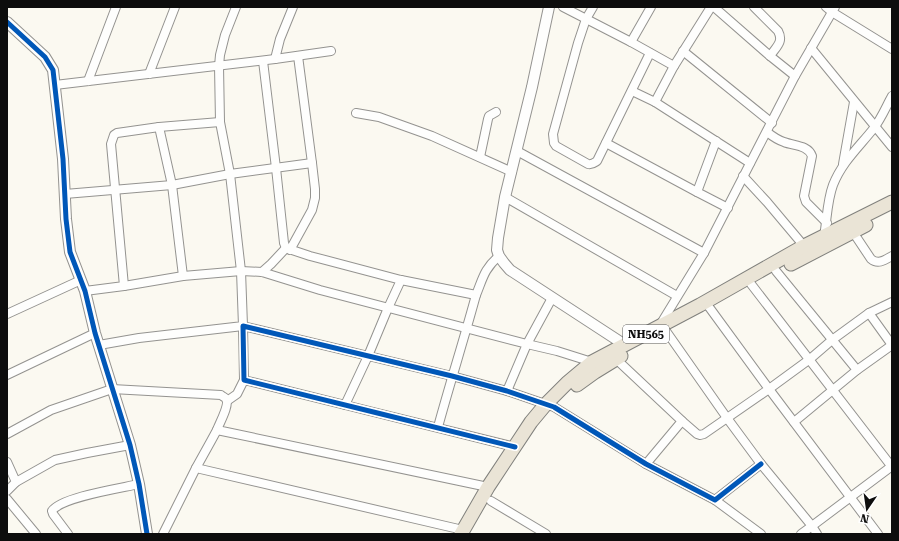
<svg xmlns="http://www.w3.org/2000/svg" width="899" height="541" font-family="'Roboto Serif',serif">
	<rect width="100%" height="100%" fill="#fbf9f1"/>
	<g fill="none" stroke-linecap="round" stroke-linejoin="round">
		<defs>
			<g id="minor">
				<path d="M563,7l68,35 43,24"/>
				<path d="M593,7l-7,12 -8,24 -25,91 1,9 2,3 32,18c4,1 6,-1 9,-3l53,-108"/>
				<path d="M714,7l56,49 25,20"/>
				<path d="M754,7l24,24c6,11 -2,16 -8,25"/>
				<path d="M826,7l6,5 60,37"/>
				<path d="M631,42l20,-35"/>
				<path d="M811,48l81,99"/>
				<path d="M683,51l89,72"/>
				<path d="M275,59l5,-20 13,-32"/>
				<path d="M263,61l13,107 8,75 2,5 24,8 91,24 75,15c-12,44 -26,88 -38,132"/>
				<path d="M149,74l26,-67"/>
				<path d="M88,81l28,-74"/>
				<path d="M55,85l220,-26 56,-8"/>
				<path d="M632,91l23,11 95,61"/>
				<path d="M655,102l19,-36 37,-59"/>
				<path d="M356,113l23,4 53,19 80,36"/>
				<path d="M159,127l13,58 11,91"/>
				<path d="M767,132c5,4 11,8 17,10 10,4 24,3 28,14l-8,40 2,6 21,21"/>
				<path d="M716,141l-19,51 31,16"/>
				<path d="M606,143l91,49"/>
				<path d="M517,151l187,102"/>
				<path d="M480,157l8,-38 1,-3 7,-4"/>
				<path d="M843,164l11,-62"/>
				<path d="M743,176l24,26 37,44"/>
				<path d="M65,194l107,-9 58,-11 82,-11"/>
				<path d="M505,197l172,99"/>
				<path d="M853,232l18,27c7,6 14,1 21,-3"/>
				<path d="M824,236c3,-16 3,-35 9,-51 9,-23 26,-38 41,-57 7,-9 12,-21 18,-32"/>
				<path d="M290,250l22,-40 3,-12v-9l-3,-26 -14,-107"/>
				<path d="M776,271l81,99"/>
				<path d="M262,272l9,-8 15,-16"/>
				<path d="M751,284l141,183"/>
				<path d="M124,286l59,-10 58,-5 21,1 58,18 207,54 -20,47"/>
				<path d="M85,291l39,-5 -13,-142 3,-9 3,-2 42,-6 61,-5"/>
				<path d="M476,295c7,-17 8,-26 23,-39"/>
				<path d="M552,298l-25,46 30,7 35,11"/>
				<path d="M709,307l60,82 109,145"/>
				<path d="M869,313l23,-11"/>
				<path d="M7,314l74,-34"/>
				<path d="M660,325l44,-72 91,-177 40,-69"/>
				<path d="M666,331l61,87 34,46 51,62 -11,8"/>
				<path d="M99,345l40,-7 104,-12 -2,-55 -11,-97 -10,-52 -1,-56 1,-11 5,-20 11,-28"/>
				<path d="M616,359l66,62 -36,43"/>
				<path d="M7,375l88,-42"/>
				<path d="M227,401l10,-7 7,-14"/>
				<path d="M345,405l23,-49 20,-48 13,-28"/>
				<path d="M682,421l15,13 3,1 4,-1 65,-45 41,-30 22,-19 37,-27 23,32"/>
				<path d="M794,422l63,-52 35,-25"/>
				<path d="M7,434l44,-24 61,-21 109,6c2,2 4,2 5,4 4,6 -7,25 -9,31l271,57"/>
				<path d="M515,447c-90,-23 -181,-44 -271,-67l-1,-54 209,50 55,15 47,16 92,57 69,36 46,-36"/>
				<path d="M7,462l9,20"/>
				<path d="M196,468l15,-27 6,-11"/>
				<path d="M7,491l9,-9 39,-22 32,-7 43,-8"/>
				<path d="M7,499l29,35"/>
				<path d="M715,500l46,34"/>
				<path d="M491,501l55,33"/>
				<path d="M68,534l-15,-20 -1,-3c9,-14 70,-23 87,-27"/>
				<path d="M163,534l33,-66 267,62"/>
				<path d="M817,534l-5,-8 80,-60"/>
			</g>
			<g id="tertiary">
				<path d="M549,7l-17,80 -27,110 -7,41 -1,12 2,6 5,7 6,7 115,75"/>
				<path d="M7,22l38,35 8,13 10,89 3,60 4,33 15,39 10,42 35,112 9,39 8,50"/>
			</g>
			<g id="trunk">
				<path d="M791,264l75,-39"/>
				<path d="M577,385l18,-13 26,-16"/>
				<path d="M461,534l27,-47 43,-65 15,-18 21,-21 25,-21 108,-57 104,-59 88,-44"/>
			</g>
		</defs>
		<use href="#minor" stroke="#949390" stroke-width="10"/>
		<use href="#tertiary" stroke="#949390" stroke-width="12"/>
		<use href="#trunk" stroke="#81817d" stroke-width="15"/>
		<use href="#minor" stroke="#fefefd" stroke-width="8"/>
		<use href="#tertiary" stroke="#fefefd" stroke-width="10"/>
		<use href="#trunk" stroke="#eae4d6" stroke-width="13"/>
		<defs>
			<g id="cycleway">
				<path d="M7,22l38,35 8,13 10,89 3,60 4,33 15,39 10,42 35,112 9,39 8,50"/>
				<path d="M515,447c-90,-23 -181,-44 -271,-67l-1,-54 209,50 55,15 47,16 92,57 69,36 46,-36"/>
			</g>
		</defs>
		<use href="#cycleway" stroke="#fff" stroke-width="8"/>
		<use href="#cycleway" stroke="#0057b8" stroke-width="5"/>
	</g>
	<g text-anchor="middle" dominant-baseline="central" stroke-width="4" stroke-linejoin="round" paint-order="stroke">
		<rect fill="#fff" stroke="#565656" stroke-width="1" x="623" y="325" width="46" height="18" rx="3"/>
		<g font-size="11" font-weight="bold" fill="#0d0d0d">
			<text x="646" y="334">NH565</text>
		</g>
	</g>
	<rect width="899" height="541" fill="none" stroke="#0d0d0d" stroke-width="16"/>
	<g transform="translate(867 509) rotate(193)" stroke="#ffffff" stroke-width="3" paint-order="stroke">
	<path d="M0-3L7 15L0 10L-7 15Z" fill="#0d0d0d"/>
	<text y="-6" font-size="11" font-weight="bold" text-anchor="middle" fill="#0d0d0d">N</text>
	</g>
</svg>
